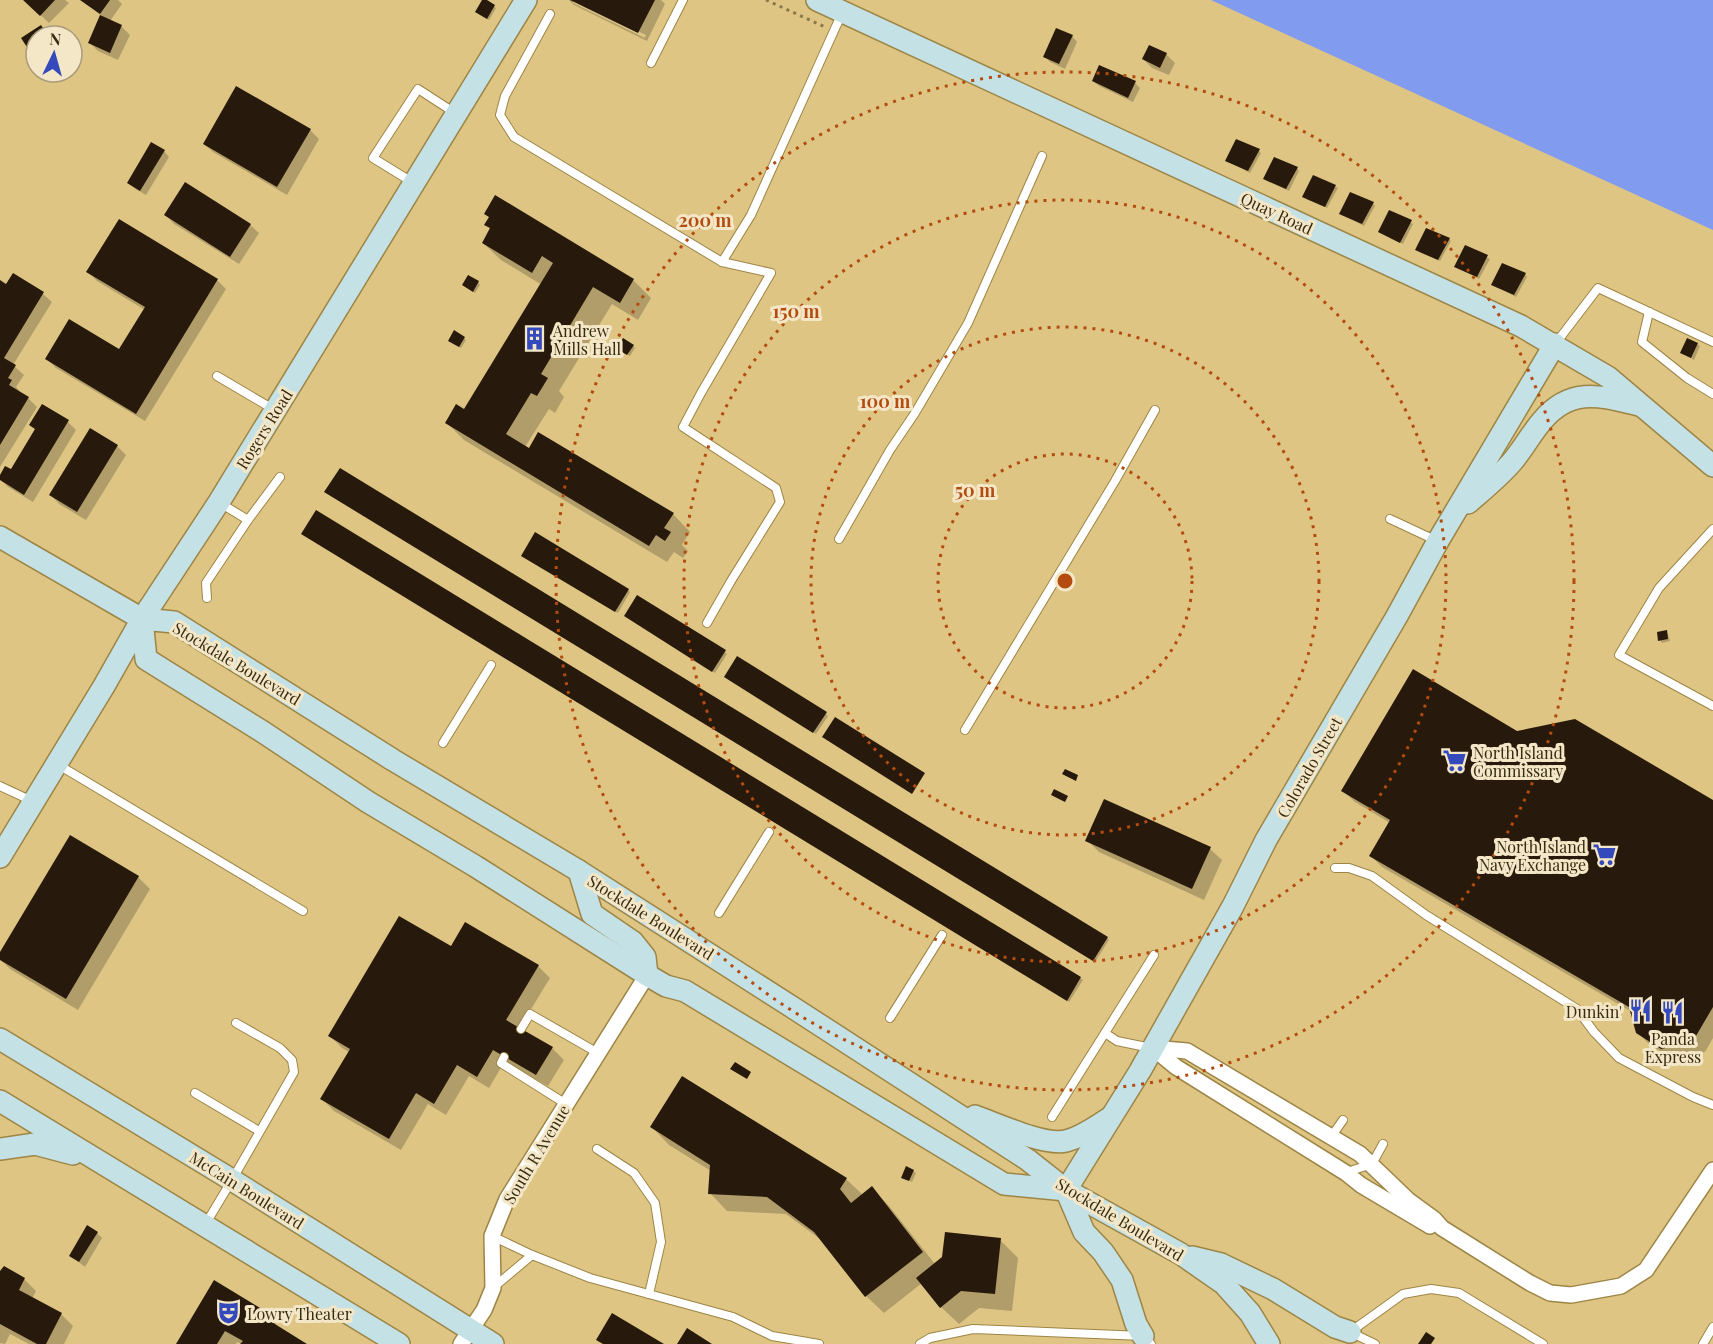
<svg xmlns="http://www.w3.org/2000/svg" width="1713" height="1344" font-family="'Playfair Display',serif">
	<rect width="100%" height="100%" fill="#dec584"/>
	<path fill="#819bee" d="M1211,0h502v230z"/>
	<g fill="#0003">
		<path d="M25,0h40l4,3 -20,20z"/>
		<path d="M81,0h37l4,4 -12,17 11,5 9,9 -12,25 -20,-9 -8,-8 12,-27z"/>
		<path d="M484,0l12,8 -7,12 -10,-6z"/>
		<path d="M569,0h4v3l72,35 1,-3 -73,-35h88l4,4 -18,37 -73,-36z"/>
		<path d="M1072,36l5,6 -12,27 -15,-7 -5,-6z"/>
		<path d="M1166,54l9,9 -6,12 -17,-7 -9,-9z"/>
		<path d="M72,69v8l-13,-1 -2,-2v-2h15z"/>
		<path d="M1093,81l42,2 5,5 -7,14 -34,-16z"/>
		<path d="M237,88l73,42 9,9 -32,56 -74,-43 -9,-8z"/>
		<path d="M164,151l5,6 -23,38 -12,-7 -5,-6z"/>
		<path d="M1259,151l2,2 -11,20 -23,-12z"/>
		<path d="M1297,168l2,3 -10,20 -22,-10z"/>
		<path d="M1314,177l24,11 -11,20 -21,-9z"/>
		<path d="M496,197l137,83 18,18 -13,22 -26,-16 -53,87 5,6 -9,16 -6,-4 -24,38 148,67 17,18 -8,13 6,6 -5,7 -9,-6 -7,10 -203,-122 -17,-17 18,-12 77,-126 -41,-25 -18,-17 8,-13 -5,-6 4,-6 -4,-4z"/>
		<path d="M1373,203l2,3 -11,20 -23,-12z"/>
		<path d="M1389,212l24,12 -10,20 -24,-12z"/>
		<path d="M166,215l84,10 9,8 -20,31 -65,-40z"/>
		<path d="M1449,239l2,2 -11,20 -21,-9z"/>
		<path d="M1466,247l24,12 -11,20 -23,-12z"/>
		<path d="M88,272l129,8 9,9 -81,132 -89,-53 -9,-9 73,-8 25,-41 -48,-29z"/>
		<path d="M1525,274l2,3 -11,20 -23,-12z"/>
		<path d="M13,275l30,19 9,8 -39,63 11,10 -8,12 3,3 -1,2 10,6 9,9 -37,60v-185l7,4z"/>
		<path d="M478,282l2,3 -5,8 -9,-6z"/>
		<path d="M464,338l2,2 -5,8 -9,-5z"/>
		<path d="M1697,344l3,2 -6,14 -12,-7z"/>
		<path d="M633,346l2,2 -5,8 -9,-5z"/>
		<path d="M68,422l8,8 -43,72 -25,-15 -8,-8 11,-8 25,-41 -5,-5z"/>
		<path d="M117,446l9,9 -40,65 -27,-16 -8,-9z"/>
		<path d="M328,494l779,444 2,2 -14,22z"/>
		<path d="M306,536l774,442 3,2 -14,22z"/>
		<path d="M525,558l103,32 2,2 -12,21z"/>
		<path d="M628,618l97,34 2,2 -12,19z"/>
		<path d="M1666,632l2,2 2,7 -8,2 -2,-3z"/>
		<path d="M728,679l98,35 2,2 -12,18z"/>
		<path d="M1517,732l196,69v237l-8,14 -31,8 -25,-16 -12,-12 -5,-20 -250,-145 -11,-11 19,-33 -35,-21 -12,-11z"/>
		<path d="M70,837l68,40 12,12 -72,121 -68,-41 -10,-10v-4z"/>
		<path d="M1087,840l123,9 12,11 -18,40 -105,-48z"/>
		<path d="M452,948l86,18 12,12 -31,51 33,19 12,12 -16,26 -43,-25 -16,27 -20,-12 -23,39 -18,-11 -27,46 -67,-39 -12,-12 27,-47 -7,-4 -12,-12z"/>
		<path d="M652,1127l194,52 17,16 9,-7 17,18 46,58 65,-24 18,18 -6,53 -33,-3 -20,16 -18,-17 -19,-24 -38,30 -18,-17 -42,-54 -38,-28 -59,-3 -17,-18 1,-22 -42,-26z"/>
		<path d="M913,1171l3,2 -4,9 -9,-5z"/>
		<path d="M97,1233l5,5 -17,29 -14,-11z"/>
		<path d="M0,1273l24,6 12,12 -4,8 30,16 11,11 -9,18h-35l-19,-10 -5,10 -5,-1z"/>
		<path d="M264,1312l12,12 -1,2 30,18h-63l-5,-2 -1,2h-58z"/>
	</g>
	<g fill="#271a0c">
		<path d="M23,0h32l-15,16z"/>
		<path d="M80,0h30l-10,14z"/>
		<path d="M482,0h5l8,5 -8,14 -12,-7z"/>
		<path d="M570,0h85l-17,33z"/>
		<path d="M100,15l22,10 -12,28 -22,-10z"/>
		<path d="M41,25l7,11h-12v25l-15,-23z"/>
		<path d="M1056,28l17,7 -14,29 -16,-7z"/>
		<path d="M1149,45l18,8 -7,15 -18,-9z"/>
		<path d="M1099,65l37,16 -8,17 -36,-17z"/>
		<path d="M55,72h16l-1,3 -15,-1z"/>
		<path d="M236,86l75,43 -34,58 -74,-43z"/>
		<path d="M1236,139l24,10 -12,22 -23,-10z"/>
		<path d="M151,142l14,8 -25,41 -13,-8z"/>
		<path d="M1274,157l24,10 -12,22 -23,-10z"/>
		<path d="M1313,175l23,10 -11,22 -23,-10z"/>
		<path d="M185,182l66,42 -21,33 -66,-42z"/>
		<path d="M1350,192l24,10 -12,22 -23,-10z"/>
		<path d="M495,195l139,84 -14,24 -27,-16 -52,87 7,4 -11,18 -6,-3 -25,41 23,14 9,-16 136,81 -10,15 7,4 -6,9 -9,-6 -7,11 -204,-123 11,-19 8,5 89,-146 -11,-7 -10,17 -50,-30 8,-15 -6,-3 5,-8 -5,-3z"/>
		<path d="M1389,210l23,10 -12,23 -22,-11z"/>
		<path d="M119,219l99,60 -82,135 -91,-55 24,-40 50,30 26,-42 -59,-35z"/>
		<path d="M1426,228l24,10 -12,22 -23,-10z"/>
		<path d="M1465,245l23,10 -11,22 -23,-10z"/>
		<path d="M1502,263l24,10 -12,22 -23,-10z"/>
		<path d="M13,273l31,19 -40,66 12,7 -8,13 4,2 -3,5 20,12 -29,48v-165l6,4z"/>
		<path d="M468,275l11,6 -6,11 -11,-7z"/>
		<path d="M454,330l11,7 -6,10 -11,-6z"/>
		<path d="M623,338l11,7 -7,10 -10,-6z"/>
		<path d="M1687,338l11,5 -7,15 -11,-5z"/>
		<path d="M42,404l27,16 -45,75 -24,-15v-5l5,-9 6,3 24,-40 -6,-4z"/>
		<path d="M90,428l28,17 -41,67 -28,-17z"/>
		<path d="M340,468l768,469 -15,24 -769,-469z"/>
		<path d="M316,510l765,467 -14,24 -766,-467z"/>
		<path d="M535,532l94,57 -14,23 -94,-56z"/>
		<path d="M637,595l89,55 -14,22 -88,-56z"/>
		<path d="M1667,630l1,9 -10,2 -1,-9z"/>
		<path d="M737,656l90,56 -14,21 -89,-56z"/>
		<path d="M1413,669l104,62 58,-12 138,81v207l-20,34 -32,8 -25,-16 -7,-26 -260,-151 21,-36 -49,-29z"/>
		<path d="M835,717l90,56 -13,21 -90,-57z"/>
		<path d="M1065,769l13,6 -2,6 -14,-7z"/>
		<path d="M1054,789l14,7 -3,6 -14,-7z"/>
		<path d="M1104,799l107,48 -19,42 -107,-48z"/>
		<path d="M70,835l69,41 -73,123 -66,-39v-8z"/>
		<path d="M399,916l52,30 14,-24 74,43 -33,55 47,27 -17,28 -43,-25 -16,27 -20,-12 -23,39 -18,-11 -27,46 -69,-40 30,-50 -22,-13z"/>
		<path d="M735,1062l16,10 -4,7 -17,-10z"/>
		<path d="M682,1076l165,102 -7,11 11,14 21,-17 51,66 -58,45 -51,-65 -47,-35 -59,-3 2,-29 -60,-38z"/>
		<path d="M906,1166l8,4 -5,11 -8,-3z"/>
		<path d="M87,1225l11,7 -19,30 -10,-6z"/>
		<path d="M945,1232l56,6 -6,56 -34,-3 -21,17 -24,-30 26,-21z"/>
		<path d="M4,1266l21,12 -6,12 43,23 -16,31h-9l-37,-20v-53z"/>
		<path d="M214,1280l51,31 -3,5 45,28h-67l3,-3 -18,-10 -8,13h-41z"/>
		<path d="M612,1313l52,31h-61l-7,-4z"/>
		<path d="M687,1328l25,16h-35z"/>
		<path d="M1426,1332l9,6 -4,6h-13z"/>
	</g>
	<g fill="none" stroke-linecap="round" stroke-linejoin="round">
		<defs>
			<g id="lane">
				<path d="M550,14l-45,82 -5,19 14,22 208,125 49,11 -70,120 -18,34 93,61 4,14 -49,79 -24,42"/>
				<path d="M651,63l32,-63"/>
				<path d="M412,182l-39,-24 45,-69 37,24"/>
				<path d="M722,262l29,-47 91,-202"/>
				<path d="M1649,312l-7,30 45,36 26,16"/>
				<path d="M1556,343l42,-55 115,54"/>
				<path d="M217,376l56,33"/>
				<path d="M220,503l28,17"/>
				<path d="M1390,519l45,21"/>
				<path d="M1713,529l-54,59 -40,67 94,51"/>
				<path d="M839,539l51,-89 25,-37 53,-90 74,-167"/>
				<path d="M207,598l-1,-15 42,-63 32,-43"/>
				<path d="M965,730l150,-249 40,-71"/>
				<path d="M443,743l48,-78"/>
				<path d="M57,764l246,147"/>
				<path d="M0,786l32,15"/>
				<path d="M1335,868h14l23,8 54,39 151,94 17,23 25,26 74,39 20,8"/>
				<path d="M719,913l50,-81"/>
				<path d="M890,1018l52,-83"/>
				<path d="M521,1029l9,-15 68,39"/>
				<path d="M1105,1033l12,8 34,7"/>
				<path d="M504,1057l-3,6 65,41"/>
				<path d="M195,1093l64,38"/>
				<path d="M1052,1117l102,-162"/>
				<path d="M1331,1137l12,-17"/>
				<path d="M597,1149l37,24 21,30 6,39 -12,52"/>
				<path d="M1347,1172l25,-8 11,-20"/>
				<path d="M205,1225l27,-45 62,-108 -2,-12 -12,-12 -44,-25"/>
				<path d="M492,1236l40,19 58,23 143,39 39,19 47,8"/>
				<path d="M494,1287l38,-32"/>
				<path d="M920,1344l10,-6 43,-9 170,7 8,8"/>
				<path d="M1375,1344l-25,-12 53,-38 28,-5 28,4 84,51"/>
				<path d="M1703,1344l10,-17"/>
			</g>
			<g id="street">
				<path d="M1152,1048l35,3 173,103 48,46 26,19 8,9 88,55 20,10 21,2 50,-9 25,-16 67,-100"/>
				<path d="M1153,1048l23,19 170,106 15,12 69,41"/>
				<path d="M461,1344l23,-34 9,-22 -1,-52 15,-37 140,-224"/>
			</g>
			<g id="secondary">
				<path d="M817,0l704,326 87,51 105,89"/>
				<path d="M1468,503c15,-13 31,-26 44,-41 11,-13 19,-28 30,-41 29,-35 59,-25 97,-16"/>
				<path d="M0,537l142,82 32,3 219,138 186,111 213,136 236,153 38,30 115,64 43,30 26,29 19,31"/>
				<path d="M142,619l4,40 117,73 105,70 107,64 172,109 19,11 19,5 319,193 62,6"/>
				<path d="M0,857l104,-171 38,-67 77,-117 307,-502"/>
				<path d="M579,871l13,43 41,28 12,15 2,18"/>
				<path d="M0,1039l232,141 261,164"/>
				<path d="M0,1101l399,243"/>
				<path d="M975,1116c22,8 70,30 91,25 16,-4 29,-14 42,-22"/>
				<path d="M0,1149l35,-5 38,10"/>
				<path d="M1066,1190l74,-119 93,-165 33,-66 131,-224 41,-75 117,-197"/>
				<path d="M1066,1190l18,42 19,20 19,28 14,44 7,12"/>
				<path d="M1192,1257l29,7 52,25 62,38 15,5"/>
			</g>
		</defs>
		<use href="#lane" stroke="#9d8545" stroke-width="10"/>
		<use href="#street" stroke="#9d8545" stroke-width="18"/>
		<use href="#secondary" stroke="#9d8545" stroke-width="24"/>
		<path stroke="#8a784a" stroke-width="3" stroke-dasharray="3 4.5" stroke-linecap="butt" d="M766,0l59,27"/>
		<use href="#lane" stroke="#fff" stroke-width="8"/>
		<use href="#street" stroke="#fff" stroke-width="15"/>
		<use href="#secondary" stroke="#c4e1e6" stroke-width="21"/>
	</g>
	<g fill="none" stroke="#b34c0e" stroke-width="3" stroke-dasharray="3 6">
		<circle cx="1065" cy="581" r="127"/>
		<circle cx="1065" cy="581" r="254"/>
		<circle cx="1065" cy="581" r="381"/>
		<circle cx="1065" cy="581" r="509"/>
	</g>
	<defs>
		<symbol id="building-bare" viewBox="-9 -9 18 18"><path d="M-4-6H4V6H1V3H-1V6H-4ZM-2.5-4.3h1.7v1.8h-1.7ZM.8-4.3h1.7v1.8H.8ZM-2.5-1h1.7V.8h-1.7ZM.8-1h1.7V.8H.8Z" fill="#344abc" stroke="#f4e7c7" stroke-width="2.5" paint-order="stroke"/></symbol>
		<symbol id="supermarket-bare" viewBox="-9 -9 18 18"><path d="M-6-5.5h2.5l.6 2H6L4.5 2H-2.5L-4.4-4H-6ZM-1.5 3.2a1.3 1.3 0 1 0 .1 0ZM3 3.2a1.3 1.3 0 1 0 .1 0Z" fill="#344abc" stroke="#f4e7c7" stroke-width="2.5" paint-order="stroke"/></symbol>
		<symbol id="restaurant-bare" viewBox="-9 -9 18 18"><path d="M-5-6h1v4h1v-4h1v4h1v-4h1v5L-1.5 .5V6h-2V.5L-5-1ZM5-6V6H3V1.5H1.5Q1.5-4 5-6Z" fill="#344abc" stroke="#f4e7c7" stroke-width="2.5" paint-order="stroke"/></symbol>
		<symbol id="theatre-bare" viewBox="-9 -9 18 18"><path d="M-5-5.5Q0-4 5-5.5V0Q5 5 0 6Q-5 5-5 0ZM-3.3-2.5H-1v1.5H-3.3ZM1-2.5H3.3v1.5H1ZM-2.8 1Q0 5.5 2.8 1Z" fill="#344abc" stroke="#f4e7c7" stroke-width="2.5" paint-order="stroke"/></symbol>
	</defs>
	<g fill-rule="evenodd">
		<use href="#building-bare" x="518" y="322" width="33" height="33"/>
		<use href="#supermarket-bare" x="1438" y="744" width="33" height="33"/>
		<use href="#supermarket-bare" x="1588" y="838" width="33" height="33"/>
		<use href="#restaurant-bare" x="1624" y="994" width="33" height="33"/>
		<use href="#restaurant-bare" x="1656" y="996" width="33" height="33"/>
		<use href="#theatre-bare" x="212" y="1296" width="33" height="33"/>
	</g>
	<g text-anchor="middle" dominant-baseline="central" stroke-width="6" stroke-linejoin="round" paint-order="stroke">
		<g font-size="16" fill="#362c11" stroke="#f4e7c7">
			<text transform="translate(1277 213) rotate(25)">Quay Road</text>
			<text transform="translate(264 429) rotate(-58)">Rogers Road</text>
			<text transform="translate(237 663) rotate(31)">Stockdale Boulevard</text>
			<text transform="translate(1309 767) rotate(-60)">Colorado Street</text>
			<text transform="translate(651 917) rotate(32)">Stockdale Boulevard</text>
			<text transform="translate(536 1154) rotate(-59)">South R Avenue</text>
			<text transform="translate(247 1190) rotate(32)">McCain Boulevard</text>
			<text transform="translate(1120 1219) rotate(31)">Stockdale Boulevard</text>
		</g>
		<g font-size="16" fill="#362c11" stroke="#f4e7c7" text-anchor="start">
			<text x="553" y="330">Andrew<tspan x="553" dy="18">Mills Hall</tspan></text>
			<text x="1473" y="752">North Island<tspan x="1473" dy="18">Commissary</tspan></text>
			<text x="1586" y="846" text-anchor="end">North Island<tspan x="1586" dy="18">Navy Exchange</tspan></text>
			<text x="1622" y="1011" text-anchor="end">Dunkin'</text>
			<text x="1673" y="1038" text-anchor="middle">Panda<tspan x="1673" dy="18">Express</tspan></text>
			<text x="247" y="1313">Lowry Theater</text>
		</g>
	</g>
	<circle cx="1065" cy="581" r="9" fill="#b34c0e" stroke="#f4e7c7" stroke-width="3"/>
	<g font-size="18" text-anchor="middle" font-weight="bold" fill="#b34c0e" stroke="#f4e7c7" stroke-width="6" stroke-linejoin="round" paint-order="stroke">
		<text x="705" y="227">200 m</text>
		<text x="796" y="318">150 m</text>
		<text x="885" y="408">100 m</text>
		<text x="975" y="497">50 m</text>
	</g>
	<g transform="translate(54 54) rotate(5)"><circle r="28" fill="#f4e7c7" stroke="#a89c7e" stroke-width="1.5"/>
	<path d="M0-4.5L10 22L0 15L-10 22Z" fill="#344abc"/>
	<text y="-9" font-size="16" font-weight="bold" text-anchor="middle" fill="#362c11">N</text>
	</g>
</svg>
